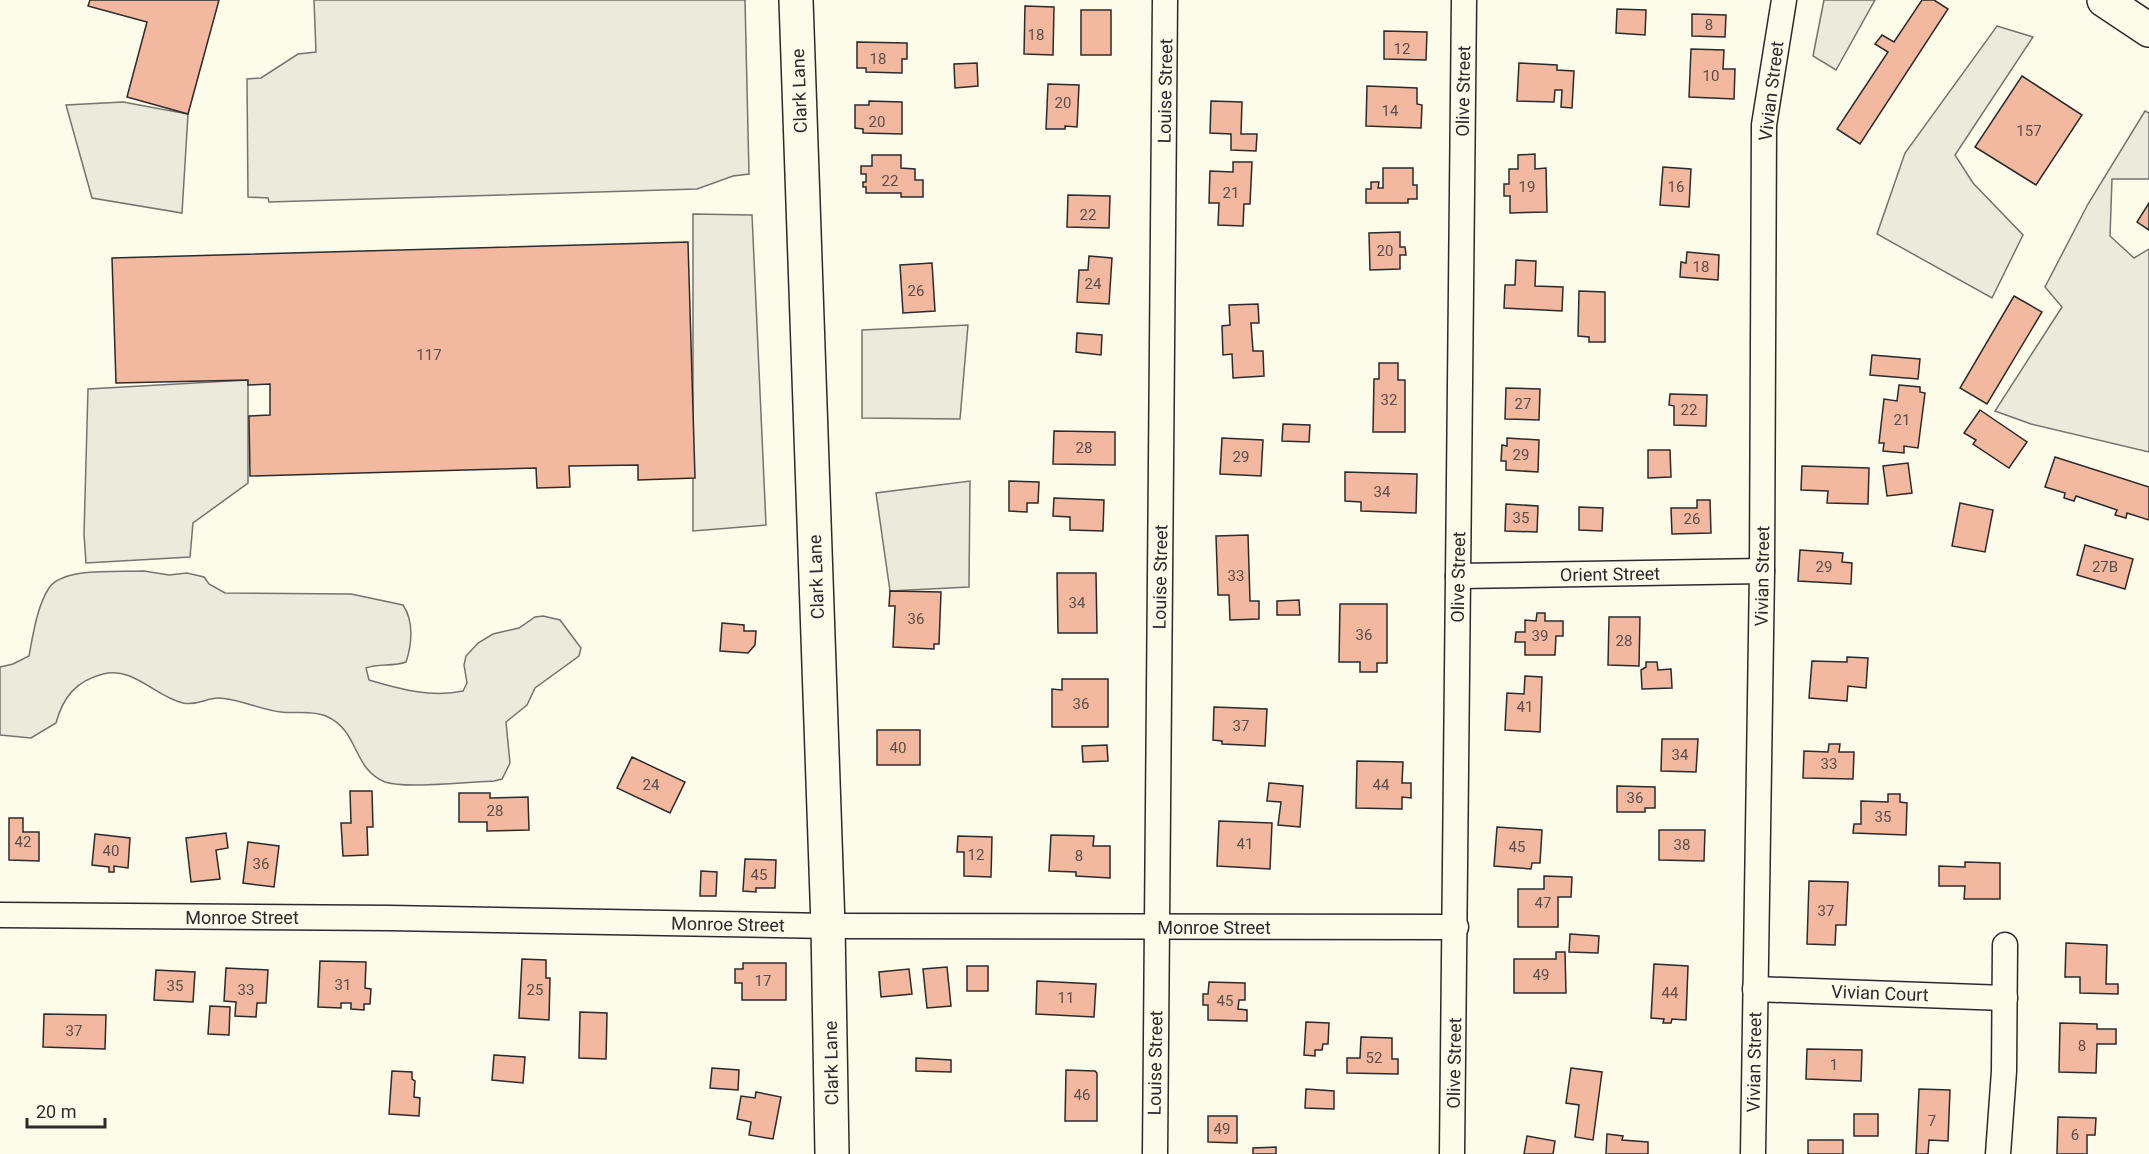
<svg xmlns="http://www.w3.org/2000/svg" width="2149" height="1154" font-family="Roboto,sans-serif">
	<rect width="100%" height="100%" fill="#fdfbea"/>
	<path fill="#ecebdb" stroke="#74746e" stroke-width="1.5" d="M144,571l25,4 18,-2 17,4 5,7 16,9 126,1 52,11c11,16 9,39 3,57 -13,5 -27,1 -40,6l3,12c30,9 63,18 94,11l4,-8 -3,-18 2,-9 12,-13 15,-9 26,-6 16,-11 8,-1 17,4 21,28 -2,8 -44,32 -8,17 -21,17 4,41 -8,16 -8,2c-24,1 -90,8 -109,1 -33,-13 -25,-51 -59,-66 -15,-6 -30,-2 -45,-4 -19,-2 -45,-14 -63,-14 -12,0 -20,8 -35,5 -28,-6 -49,-37 -80,-29 -27,7 -40,23 -47,49l-25,15 -31,-3v-68l13,-3 16,-8c4,-21 8,-50 20,-68 14,-21 71,-16 95,-17z"/>
	<g fill="#eceadb" stroke="#74746e" stroke-width="1.5">
		<path d="M314,0h431l4,174 -16,2 -36,13 -428,13 -1,-4 -20,-1 -1,-118 14,-1 37,-24 18,-2z"/>
		<path d="M1824,0h51l-39,70 -23,-14z"/>
		<path d="M1997,26l36,11 -78,118 18,28 50,52 -31,63 -115,-64 28,-81z"/>
		<path d="M123,102l65,12 -6,99 -90,-15 -26,-93z"/>
		<path d="M2145,111l4,2v66h-37l-2,57 24,22 15,-9v203l-118,-28 -36,-13 67,-104 -17,-20 43,-83z"/>
		<path d="M693,214l59,1 14,310 -73,6z"/>
		<path d="M968,325l-8,94 -98,-1v-88z"/>
		<path d="M248,380v103l-55,40 -3,34 -104,6 -2,-29 4,-145z"/>
		<path d="M970,481l-1,106 -79,4 -14,-98z"/>
	</g>
	<g fill="#f2b8a0" stroke="#2b2b2b" stroke-width="1.5">
		<path d="M90,0h129l-31,114 -61,-17 20,-75 -59,-16z"/>
		<path d="M1922,0h12l14,9 -88,135 -23,-15 51,-77 -13,-8 7,-9 12,7z"/>
		<path d="M1025,6l29,1 -1,48 -29,-1z"/>
		<path d="M1617,9l29,1 -1,25 -29,-2z"/>
		<rect x="1081" y="10" width="30" height="45"/>
		<path d="M1692,14l34,1 -1,22 -33,-1z"/>
		<path d="M1384,31l43,1 -1,28 -42,-1z"/>
		<path d="M857,42l50,1v16h-5v14l-36,-1v-4h-9z"/>
		<path d="M1691,49l33,1 -1,19h12l-1,30 -45,-2z"/>
		<path d="M977,63l1,23 -23,2 -1,-24z"/>
		<path d="M1519,63l38,2v5l17,1 -2,37 -11,-1 1,-17h-7l-1,12 -37,-1z"/>
		<path d="M2022,76l60,39 -46,70 -61,-38z"/>
		<path d="M1048,84l31,1 -2,42 -12,-1v3h-19z"/>
		<path d="M1367,86l50,2v16l5,1 -1,23 -55,-2z"/>
		<path d="M869,101l33,1v32l-39,-1v-4l-8,-1v-23h14z"/>
		<path d="M1211,101l31,1 -1,32h16l-1,17 -25,-1v-16l-21,-1z"/>
		<path d="M1535,154v15l11,-1 1,44 -37,1v-17h-6v-12h5v-15h9v-14z"/>
		<path d="M872,155h29v13l14,1v11h8v17h-22v-4h-35v-6h-3v-5h3v-8h-5v-8h11z"/>
		<path d="M1233,162h19l-2,42h-6l-1,22 -25,-1 1,-22h-10l1,-32 23,1z"/>
		<path d="M1663,167l28,2 -2,38 -29,-2z"/>
		<path d="M1383,168h30v17h4v14h-9v4h-42v-14h5v-7h8l-1,6h5z"/>
		<path d="M1068,195l42,1 -1,32 -42,-1z"/>
		<path d="M2149,203v27l-12,-8z"/>
		<path d="M1400,232v15h5l1,8h-6v14l-30,1 -1,-37z"/>
		<path d="M688,242l7,236 -57,2v-15l-69,1 1,21 -33,1 -1,-20 -286,8 -1,-60 21,-1v-31l-22,1v-5l-132,3 -4,-125z"/>
		<path d="M1687,252l32,3 -1,25 -38,-3 1,-15 5,1z"/>
		<path d="M1089,256l23,2 -3,46 -32,-2 2,-32h9z"/>
		<path d="M1516,260l20,1 -1,25 28,1 -1,24 -58,-3 1,-23h10z"/>
		<path d="M932,263l3,48 -32,2 -3,-48z"/>
		<path d="M1579,291l26,1v50h-16v-5l-11,-1z"/>
		<path d="M2014,296l28,16 -55,92 -27,-16z"/>
		<path d="M1258,304l1,19h-8l2,28h10l1,25 -31,2 -1,-24 -9,1 -1,-29 8,-1 -1,-20z"/>
		<path d="M1077,333l25,2 -1,20 -25,-3z"/>
		<path d="M1872,355l48,4 -2,20 -48,-4z"/>
		<path d="M1379,363h19v17h7v52h-32l1,-53h5z"/>
		<path d="M1899,385l21,2v5l5,1 -7,55 -14,-2v7l-21,-2 1,-8h-5l5,-44 13,2z"/>
		<path d="M1506,388l34,1 -1,31 -34,-1z"/>
		<path d="M1670,394l37,1 -1,31 -32,-1v-19l-5,-1z"/>
		<path d="M1980,410l47,32 -18,26 -36,-24 3,-4 -12,-7z"/>
		<path d="M1283,424l27,1 -1,17 -27,-1z"/>
		<path d="M1054,431l61,1v33l-62,-1z"/>
		<path d="M1222,438l41,2 -2,36 -41,-2z"/>
		<path d="M1507,438l32,2 -1,32 -32,-2v-9h-5l1,-16 5,1z"/>
		<path d="M1648,450h22l1,27 -23,1z"/>
		<path d="M2055,457l94,30v33l-22,-7 -1,5 -11,-3 2,-5 -41,-14 -2,5 -10,-3 1,-5 -20,-6z"/>
		<path d="M1908,463l4,30 -25,3 -4,-30z"/>
		<path d="M1802,466l67,2 -1,36 -41,-1 1,-12 -27,-1z"/>
		<path d="M1345,472l72,2 -1,39 -55,-2v-9l-16,-1z"/>
		<path d="M1009,481l30,1 -1,21h-11v9l-18,-1z"/>
		<path d="M1054,498l50,2 -1,31 -33,-1v-13l-17,-1z"/>
		<path d="M1697,500h13l1,33 -39,1 -1,-26h26z"/>
		<path d="M1960,503l33,7 -8,42 -33,-6z"/>
		<path d="M1506,504l32,2 -1,26 -32,-1z"/>
		<path d="M1579,507l24,1 -1,23 -23,-1z"/>
		<path d="M1248,535l2,66h9v18l-29,1 -1,-25h-11l-2,-59z"/>
		<path d="M2085,545l48,14 -8,30 -48,-14z"/>
		<path d="M1800,550l43,3 -1,9 10,1 -1,21 -53,-3z"/>
		<path d="M1057,573h39l1,60h-39z"/>
		<path d="M890,591l51,1 -2,52h-5v5l-41,-2 2,-41h-6z"/>
		<path d="M1299,600l1,15h-23v-14z"/>
		<path d="M1340,604h47v59h-10v9h-17v-10h-21z"/>
		<path d="M1537,613h8v8h18v15h-7l-1,19h-30v-13h-10l1,-10h9v-12l11,1z"/>
		<path d="M1609,617h31l-1,49 -31,-1z"/>
		<path d="M722,623l22,2v6h12l-1,14 -7,8 -28,-2z"/>
		<path d="M1847,657l21,1 -2,30 -18,-2 -1,15 -38,-3 3,-37 35,1z"/>
		<path d="M1646,662h11l1,8 13,-1 1,19 -30,1 -1,-19 5,-3z"/>
		<path d="M1525,676l17,1 -2,55 -35,-2 2,-37 17,1z"/>
		<path d="M1062,679h46v48h-56v-38l10,1z"/>
		<path d="M1214,707l53,2 -2,37 -43,-2v-3l-9,-1z"/>
		<rect x="877" y="730" width="43" height="35"/>
		<path d="M1662,739h36l-2,33 -35,-1z"/>
		<path d="M1829,744h11l-1,8h15l-1,27 -50,-1 1,-27 24,1z"/>
		<path d="M1107,745l1,16 -25,1 -1,-16z"/>
		<path d="M632,757l53,25 -15,31 -53,-25z"/>
		<path d="M1357,761l46,1 -1,21h9v15l-9,-1v12l-46,-1z"/>
		<path d="M1269,783l34,3 -3,41 -22,-2 3,-23 -14,-1z"/>
		<path d="M1617,786l38,1v21h-10v4h-28z"/>
		<path d="M350,791h22l1,36h-6l1,28 -25,1 -2,-33h10z"/>
		<path d="M459,793h31v5l38,-1 1,33 -42,1v-9h-28z"/>
		<path d="M1888,794h12v8l7,1 -1,32 -53,-2 1,-9h7v-23l27,1z"/>
		<path d="M9,818h14v14h16v29l-30,-1z"/>
		<path d="M1219,821l53,2 -2,46 -53,-3z"/>
		<path d="M1497,827l45,3 -2,33h-8l-1,6 -37,-3z"/>
		<path d="M1659,830h46l-1,31 -45,-1z"/>
		<path d="M226,833l2,15 -12,2 4,29 -29,3 -5,-44z"/>
		<path d="M95,834l35,4 -2,30 -14,-2v6h-5v-5l-17,-2z"/>
		<path d="M1051,835l43,1 -1,10h17v32l-34,-2v-4l-27,-1z"/>
		<path d="M958,836l34,1 -1,40 -27,-1v-24h-7z"/>
		<path d="M248,842l31,4 -5,41 -31,-4z"/>
		<path d="M745,859l31,1 -1,28h-19v4l-13,-1z"/>
		<path d="M1965,862l35,1v36h-36l1,-13h-26v-20l26,1z"/>
		<path d="M701,871l16,1 -1,24h-16z"/>
		<path d="M1544,876l28,1 -1,20h-13v30h-40v-38h26z"/>
		<path d="M1809,881l39,1 -2,43h-10l-1,20 -28,-1z"/>
		<path d="M1570,934l29,2 -1,17 -29,-1z"/>
		<path d="M2066,943l41,2 -1,39h12v10l-38,-1v-16h-15z"/>
		<path d="M1556,952h9l1,41h-52v-34h42z"/>
		<path d="M522,959l24,1v18h4l-1,42 -30,-2z"/>
		<path d="M320,961l46,1 -1,26 6,1 -1,15h-6v6l-13,-1v-6h-10v5l-23,-1z"/>
		<path d="M743,963h43v37h-44v-17h-7v-14h8z"/>
		<path d="M1654,964l34,2 -2,54 -14,-1 -1,4h-8l1,-4 -13,-1z"/>
		<rect x="967" y="966" width="21" height="25"/>
		<path d="M947,967l4,39 -24,2 -4,-39z"/>
		<path d="M226,968l42,2 -2,33h-9l-1,14 -21,-1 1,-14 -12,-1z"/>
		<path d="M909,969l3,25 -31,3 -2,-25z"/>
		<path d="M156,970l39,2 -2,30 -39,-2z"/>
		<path d="M1037,981l59,3 -2,33 -58,-3z"/>
		<path d="M1209,982l36,1v17h-6l-1,9 9,1v11l-39,-1v-15h-5v-11h5z"/>
		<path d="M210,1006l20,1 -1,28 -21,-1z"/>
		<path d="M580,1012l27,1 -1,46 -27,-1z"/>
		<path d="M44,1014l62,1 -1,34 -62,-2z"/>
		<path d="M1306,1022l23,1 -1,21h-5l-1,6h-7v6l-11,-1z"/>
		<path d="M2060,1023l37,1v5h19v15h-19l-1,29 -37,-1z"/>
		<path d="M1361,1037l31,1v21h6v15l-51,-1v-15h13z"/>
		<path d="M1807,1049l55,1 -1,31 -55,-2z"/>
		<path d="M494,1055l31,2 -2,26 -31,-3z"/>
		<path d="M916,1058l35,2v12l-35,-1z"/>
		<path d="M712,1068l27,2 -1,20 -28,-2z"/>
		<path d="M1571,1068l31,4 -9,68 -18,-3 4,-32 -13,-2z"/>
		<path d="M1066,1070l29,1 2,2v48h-32z"/>
		<path d="M392,1071l20,1v7l3,2 -1,16 6,1 -1,18 -30,-2z"/>
		<path d="M1306,1089l28,2v18l-29,-1z"/>
		<path d="M1919,1089l31,1 -2,51 -19,-1 -1,14h-12z"/>
		<path d="M756,1092l25,5 -8,42 -24,-4 2,-13 -14,-3 4,-23 14,2z"/>
		<rect x="1854" y="1114" width="24" height="22"/>
		<path d="M1208,1116h29v27l-29,-1z"/>
		<path d="M2058,1117l38,1 -1,17h-8v19h-30z"/>
		<path d="M1607,1134l16,2 -1,4 26,2v12h-42z"/>
		<path d="M1527,1136l28,5 -2,13h-29z"/>
		<rect x="1808" y="1140" width="35" height="14"/>
		<path d="M1276,1147v7h-23v-6z"/>
	</g>
	<g fill="none" stroke-linecap="round" stroke-linejoin="round">
		<defs>
			<g id="minor">
				<path d="M1458,576l304,-5"/>
				<path d="M0,915l390,3 438,8 628,1"/>
				<path d="M1755,989l250,9"/>
				<path d="M1155,1154l10,-1154"/>
				<path d="M1452,1154l12,-1154"/>
				<path d="M1753,1154l9,-583 2,-446 20,-125"/>
				<path d="M1998,1154l6,-83 1,-126"/>
			</g>
			<path id="secondary" d="M796,0l32,926 4,228"/>
			<path id="primary" d="M2104,0l45,30"/>
		</defs>
		<use href="#minor" stroke="#2b2b2b" stroke-width="27"/>
		<use href="#secondary" stroke="#2b2b2b" stroke-width="36"/>
		<use href="#primary" stroke="#2b2b2b" stroke-width="36"/>
		<use href="#minor" stroke="#fdfbea" stroke-width="24"/>
		<use href="#secondary" stroke="#fdfbea" stroke-width="33"/>
		<use href="#primary" stroke="#fdfbea" stroke-width="33"/>
	</g>
	<g text-anchor="middle" dominant-baseline="central" stroke-width="4.5" stroke-linejoin="round" paint-order="stroke">
		<g font-size="15" fill="#5d4e48">
			<text x="1709" y="25">8</text>
			<text x="1036" y="35">18</text>
			<text x="1402" y="49">12</text>
			<text x="878" y="59">18</text>
			<text x="1711" y="76">10</text>
			<text x="1063" y="103">20</text>
			<text x="1390" y="111">14</text>
			<text x="877" y="122">20</text>
			<text x="2029" y="131">157</text>
			<text x="890" y="181">22</text>
			<text x="1527" y="187">19</text>
			<text x="1676" y="187">16</text>
			<text x="1231" y="193">21</text>
			<text x="1088" y="215">22</text>
			<text x="1385" y="251">20</text>
			<text x="1701" y="267">18</text>
			<text x="1093" y="284">24</text>
			<text x="916" y="291">26</text>
			<text x="429" y="355">117</text>
			<text x="1389" y="400">32</text>
			<text x="1523" y="404">27</text>
			<text x="1689" y="410">22</text>
			<text x="1902" y="420">21</text>
			<text x="1084" y="448">28</text>
			<text x="1521" y="455">29</text>
			<text x="1241" y="457">29</text>
			<text x="1382" y="492">34</text>
			<text x="1521" y="518">35</text>
			<text x="1692" y="519">26</text>
			<text x="1824" y="567">29</text>
			<text x="2105" y="567">27B</text>
			<text x="1236" y="576">33</text>
			<text x="1077" y="603">34</text>
			<text x="916" y="619">36</text>
			<text x="1364" y="635">36</text>
			<text x="1540" y="636">39</text>
			<text x="1624" y="641">28</text>
			<text x="1081" y="704">36</text>
			<text x="1525" y="707">41</text>
			<text x="1241" y="726">37</text>
			<text x="898" y="748">40</text>
			<text x="1680" y="755">34</text>
			<text x="1829" y="764">33</text>
			<text x="651" y="785">24</text>
			<text x="1381" y="785">44</text>
			<text x="1635" y="798">36</text>
			<text x="495" y="811">28</text>
			<text x="1883" y="817">35</text>
			<text x="23" y="842">42</text>
			<text x="1245" y="844">41</text>
			<text x="1682" y="845">38</text>
			<text x="1517" y="847">45</text>
			<text x="111" y="851">40</text>
			<text x="976" y="855">12</text>
			<text x="1079" y="856">8</text>
			<text x="261" y="864">36</text>
			<text x="759" y="875">45</text>
			<text x="1543" y="903">47</text>
			<text x="1826" y="911">37</text>
			<text x="1541" y="975">49</text>
			<text x="763" y="981">17</text>
			<text x="343" y="985">31</text>
			<text x="175" y="986">35</text>
			<text x="246" y="990">33</text>
			<text x="535" y="990">25</text>
			<text x="1670" y="993">44</text>
			<text x="1066" y="998">11</text>
			<text x="1225" y="1001">45</text>
			<text x="74" y="1031">37</text>
			<text x="2082" y="1046">8</text>
			<text x="1374" y="1058">52</text>
			<text x="1834" y="1065">1</text>
			<text x="1082" y="1095">46</text>
			<text x="1932" y="1121">7</text>
			<text x="1222" y="1129">49</text>
			<text x="2075" y="1135">6</text>
		</g>
		<g font-size="18" fill="#2b2b2b" stroke="#fdfbea">
			<text transform="translate(799 91) rotate(-92)">Clark Lane</text>
			<text transform="translate(1165 91) rotate(-89)">Louise Street</text>
			<text transform="translate(1463 91) rotate(-89)">Olive Street</text>
			<text transform="translate(1771 91) rotate(-83)">Vivian Street</text>
			<text transform="translate(1610 574) rotate(-1)">Orient Street</text>
			<text transform="translate(1762 576) rotate(-89)">Vivian Street</text>
			<text transform="translate(816 577) rotate(-92)">Clark Lane</text>
			<text transform="translate(1160 577) rotate(-89)">Louise Street</text>
			<text transform="translate(1458 577) rotate(-89)">Olive Street</text>
			<text x="242" y="917">Monroe Street</text>
			<text transform="translate(728 924) rotate(1)">Monroe Street</text>
			<text x="1214" y="927">Monroe Street</text>
			<text transform="translate(1880 993) rotate(2)">Vivian Court</text>
			<text transform="translate(1754 1062) rotate(-89)">Vivian Street</text>
			<text transform="translate(831 1063) rotate(-91)">Clark Lane</text>
			<text transform="translate(1155 1063) rotate(-89)">Louise Street</text>
			<text transform="translate(1454 1063) rotate(-89)">Olive Street</text>
		</g>
	</g>
	<path d="M27 1118v9h78v-9" fill="none" stroke="#2b2b2b" stroke-width="3"/>
	<text x="36" y="1118" font-size="18" fill="#2b2b2b" stroke="#fdfbea" stroke-width="4.5" paint-order="stroke">20 m</text>
</svg>
